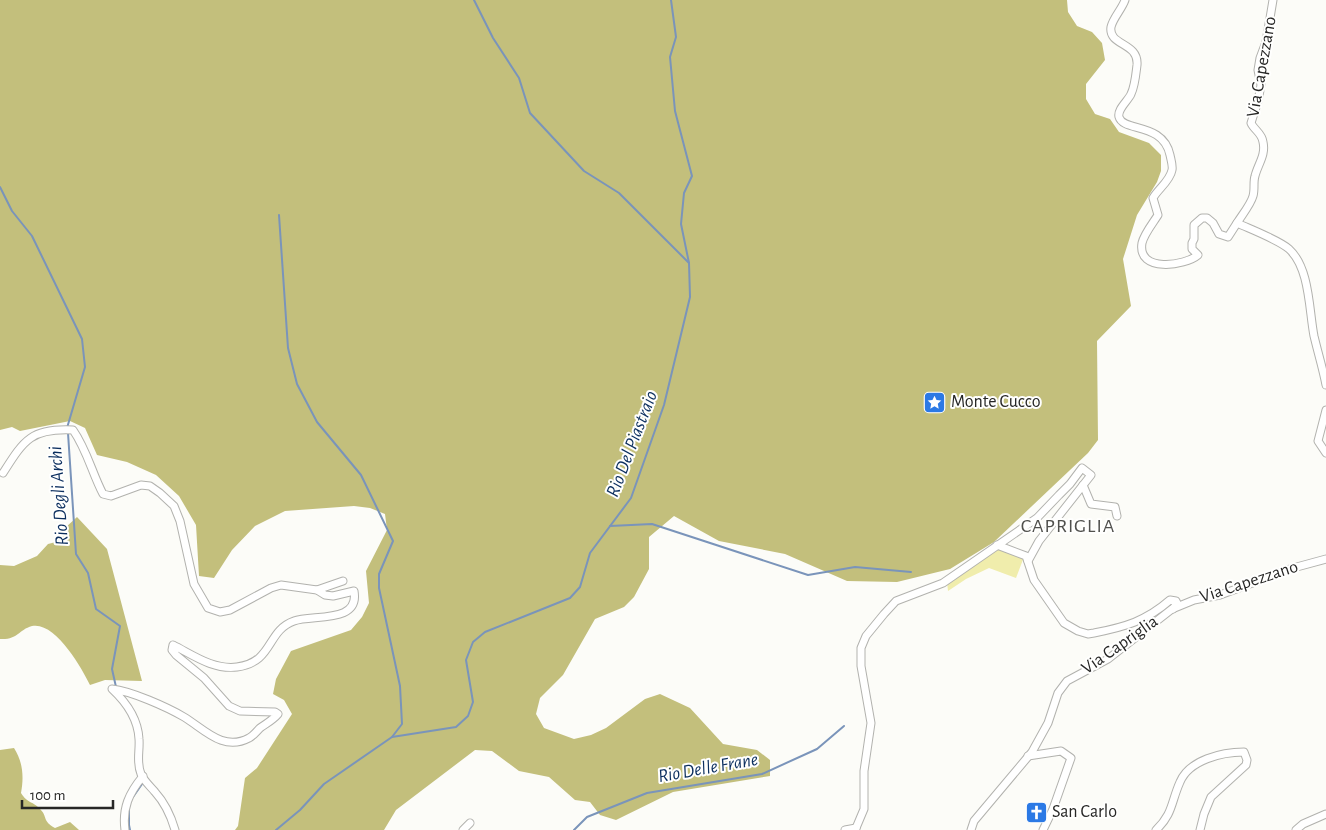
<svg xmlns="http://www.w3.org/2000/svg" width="1326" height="830" font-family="'Alegreya Sans',sans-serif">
	<rect width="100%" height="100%" fill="#fcfcf8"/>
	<path fill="#f0edac" d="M996,548l28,9 -8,21 -27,-10 -23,11 -18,12 -1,-9z"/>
	<g fill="#c3bf7c">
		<path d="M0,0h1067l1,12 9,14 15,6 10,11 3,17 -19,24v15l9,15 15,5 9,13 30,11 12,12v16l-4,11 -20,33 -14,44 8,47 -34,35 1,99 -10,13 -94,89 -44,27 -53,13 -50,-1 -62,-27 -66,-13 -45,-25 -25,21v32l-15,28 -10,10 -29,12 -32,56 -23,23 -4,16 8,14 30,11 17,-4 15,-7 39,-29 15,-5 30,14 33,36 34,6 13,10v16l-97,16 -57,28 -16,-5 -10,-13 -15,-2 -26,-23 -30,-6 -27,-20 -17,-1 -79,60 -12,20h-149l3,-4 7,-48 12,-10 35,-54 -8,-14 -11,-6 3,-15 15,-28 60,-21 11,-13 7,-14 -3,-32 21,-41 -2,-16 -15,-6 -16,-2 -69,5 -30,15 -23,24 -18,28 -15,-2 -3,-51 -17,-29 -23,-21 -29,-13 -30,-7 -12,-27 -15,-7 -50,10 -8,-4 -12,3z"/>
		<path d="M77,517l30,32 35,132 -37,-1 -15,5c-8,-17 -35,-64 -58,-59 -14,4 -14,14 -32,13v-74l14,1 23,-10 11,-12 8,-2 6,-6 3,-8z"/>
		<path d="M14,748c9,14 10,29 7,45 7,11 12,8 19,16 8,8 2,12 15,19l15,-6 9,8h-79v-80z"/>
	</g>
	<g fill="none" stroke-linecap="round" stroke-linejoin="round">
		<g stroke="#7a94ba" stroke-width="2">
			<path d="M474,0l19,38 26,40 11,35 54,58 35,22 70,70"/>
			<path d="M0,187l12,24 20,25 50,103 3,28 -18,61"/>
			<path d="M279,215l9,133 9,36 20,38 44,53 32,66 -14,33v14l21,98 2,38 -10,13"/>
			<path d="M68,433l8,121 12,19 8,36 24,17 -8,43 4,18"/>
			<path d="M610,526l42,-2 156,51 47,-8 56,5"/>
			<path d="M133,797l9,-13v-3"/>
			<path d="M129,810v15l1,5"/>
			<path d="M276,830l24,-20 24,-26 68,-47 64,-10 12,-11 5,-14 -7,-42 7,-18 12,-10 85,-34 10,-11 10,-34 41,-55 33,-93 26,-108 -1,-34 -8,-39 3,-31 8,-17 -17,-65 -5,-54 6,-20 -5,-37"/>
			<path d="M574,830l13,-13 60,-24 115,-19 55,-25 27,-23"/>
		</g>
		<defs>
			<g id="street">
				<path d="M1125,0c-3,9 -12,18 -14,27 -3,19 28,15 26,38 -1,8 -2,21 -6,29 -3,7 -14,15 -12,23 4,15 44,5 51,38 1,5 3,11 2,15 -2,11 -14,19 -19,28l5,17c-5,8 -14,19 -16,28 -5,30 43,23 56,12l-6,-6v-6l2,-4v-14l8,-7h5l6,5 6,11 9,3 9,-14"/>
				<path d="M1273,0l-7,42 -6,16 -2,12 3,15 -3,16 -7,22c3,7 11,10 12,19 3,13 -5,22 -8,34 -2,6 0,13 -2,20 -2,8 -11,19 -16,27 13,6 42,17 52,26 21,19 20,62 25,87 4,17 9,33 12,49"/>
				<path d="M1326,410l-8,31 8,12"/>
				<path d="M3,473c21,-33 28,-45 70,-43 14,20 19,43 30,64l8,2 30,-11 9,1 10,7 14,13 6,15 14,63 14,24 12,4 10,-2 41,-22 10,-3 36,5 8,5 8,1 21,-5c6,33 -42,23 -60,30 -28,10 -20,41 -57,46 -24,3 -44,-12 -64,-22l-1,5 4,5 28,23 25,28 11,5 35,1 3,2c-5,6 -11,9 -18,14 -4,4 -7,8 -11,10 -26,14 -45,-9 -65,-21 -17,-10 -53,-26 -72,-28 14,13 26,30 27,50 1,12 -3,23 2,35 3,7 9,12 14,18 10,11 16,24 20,38"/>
				<path d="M1083,485l8,19 24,3 2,9"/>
				<path d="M997,545l29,11 8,24 30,43 14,8 10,3 6,-1c31,-6 52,-12 76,-33l6,1 1,2 -4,6"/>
				<path d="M317,590l26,-9"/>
				<path d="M1028,756l33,-5 10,7 -18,51 -10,21"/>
				<path d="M856,828l8,-19v-38l7,-48 -10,-57v-18l5,-12 18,-22 12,-13 47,-18 94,-65 22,-23 11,-11 12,-16 9,7 -52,66 -11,20"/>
				<path d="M125,830c-3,-22 4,-37 18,-54"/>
				<path d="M463,830l7,-7"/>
				<path d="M845,830l11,-2"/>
				<path d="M971,830l3,-9 58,-69 16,-29 10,-30 9,-12 41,-22 64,-50 22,-9 26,-5 73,-27 33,-9"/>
				<path d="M1156,830c17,-16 15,-28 24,-48 9,-22 42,-30 64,-30l3,8 -1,5 -35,32 -7,17 -4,16"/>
				<path d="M1296,830l7,-6 23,-10"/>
			</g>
		</defs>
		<use href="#street" stroke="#b2b2ae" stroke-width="9"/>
		<use href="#street" stroke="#fff" stroke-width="7"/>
	</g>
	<defs>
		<symbol id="sight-square" viewBox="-11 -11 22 22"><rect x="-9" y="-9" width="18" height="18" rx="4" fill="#2b79e5" stroke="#fffffe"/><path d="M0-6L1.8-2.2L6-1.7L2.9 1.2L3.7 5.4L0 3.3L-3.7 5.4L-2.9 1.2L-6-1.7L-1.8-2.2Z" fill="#fff"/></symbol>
		<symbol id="church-square" viewBox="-11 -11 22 22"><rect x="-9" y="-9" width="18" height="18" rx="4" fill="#2b79e5" stroke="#fffffe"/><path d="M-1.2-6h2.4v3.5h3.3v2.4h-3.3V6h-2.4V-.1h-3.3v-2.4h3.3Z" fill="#fff"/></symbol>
	</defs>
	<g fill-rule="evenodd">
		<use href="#sight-square" x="922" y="390" width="25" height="25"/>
		<use href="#church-square" x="1024" y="800" width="25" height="25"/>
	</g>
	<g text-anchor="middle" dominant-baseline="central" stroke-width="4" stroke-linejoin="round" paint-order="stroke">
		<g font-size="18" fill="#272726" stroke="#fffffe">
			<text transform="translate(1262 67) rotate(-80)">Via Capezzano</text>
			<text transform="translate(1249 582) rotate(-18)">Via Capezzano</text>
			<text transform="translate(1120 645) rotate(-35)">Via Capriglia</text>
		</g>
		<g font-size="18" fill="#272726" stroke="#fffffe" text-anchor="start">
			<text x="951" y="402">Monte Cucco</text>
			<text x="1052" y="812">San Carlo</text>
		</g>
		<g font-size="19" font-style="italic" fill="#0b2e5e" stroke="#fffffe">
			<text transform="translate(632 444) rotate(-69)">Rio Del Piastraio</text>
			<text transform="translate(59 496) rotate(-94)">Rio Degli Archi</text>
			<text transform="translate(708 768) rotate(-10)">Rio Delle Frane</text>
		</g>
		<g font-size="20" letter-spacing="1" fill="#50504d" stroke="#fffffe">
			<text x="1068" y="526">CAPRIGLIA</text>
		</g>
	</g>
	<path d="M22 800v8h91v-8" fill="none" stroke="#272726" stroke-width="2.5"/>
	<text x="30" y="800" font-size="15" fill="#272726" stroke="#fffffe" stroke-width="4" paint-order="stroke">100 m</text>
</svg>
